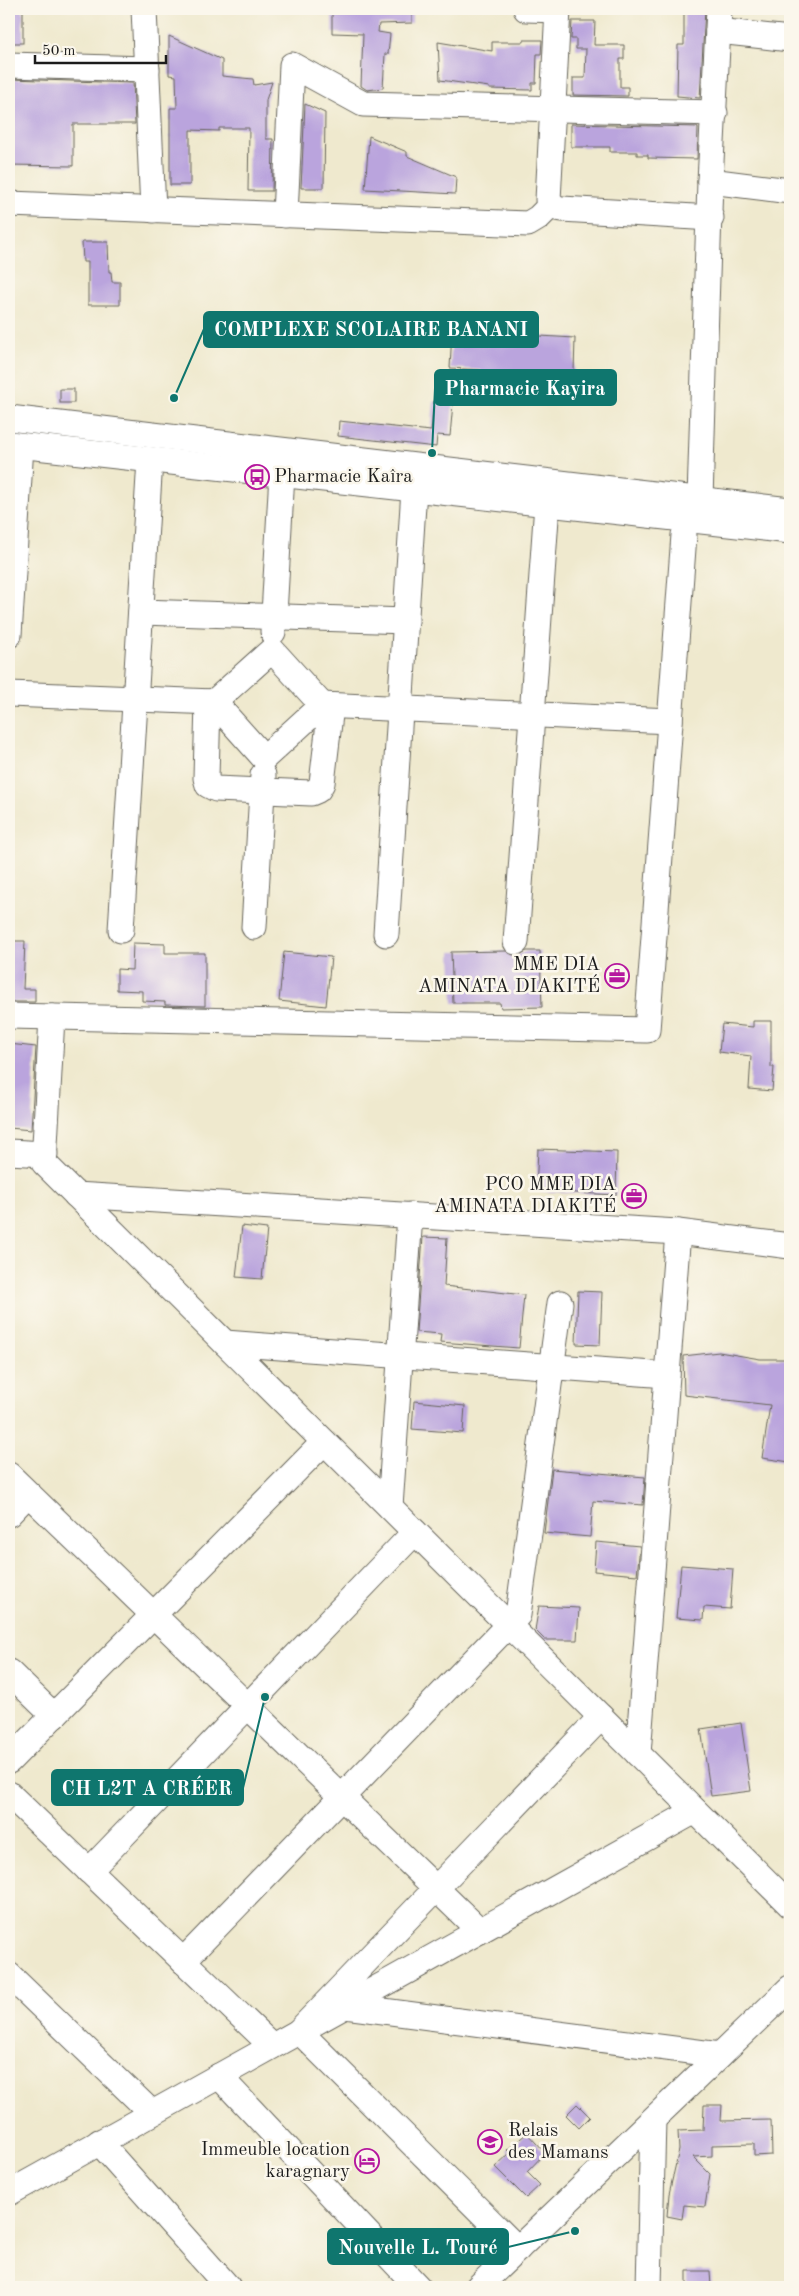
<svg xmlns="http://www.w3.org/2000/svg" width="799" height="2296" font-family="'Old Standard TT',serif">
	<rect width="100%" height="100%" fill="#fbf7ec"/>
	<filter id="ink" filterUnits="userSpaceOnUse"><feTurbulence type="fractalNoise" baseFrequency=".02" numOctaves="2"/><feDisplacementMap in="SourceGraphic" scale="10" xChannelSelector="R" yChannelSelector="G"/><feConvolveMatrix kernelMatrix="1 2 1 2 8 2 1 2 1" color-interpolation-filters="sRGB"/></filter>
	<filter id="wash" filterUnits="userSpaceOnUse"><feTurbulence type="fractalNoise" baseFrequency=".0096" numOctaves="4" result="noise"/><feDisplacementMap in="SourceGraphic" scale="20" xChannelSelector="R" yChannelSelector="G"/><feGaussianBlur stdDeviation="1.12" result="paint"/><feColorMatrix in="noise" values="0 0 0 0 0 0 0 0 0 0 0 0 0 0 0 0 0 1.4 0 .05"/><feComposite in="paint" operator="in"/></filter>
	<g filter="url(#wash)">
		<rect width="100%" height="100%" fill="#efe9ce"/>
		<g id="blocks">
			<g fill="#baa4dd">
				<rect x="9" y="9" width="14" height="34"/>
				<path d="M332,9h80v14l-33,1 -1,8 12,2 -2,20h-3l-2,34 -16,2 -6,-4 2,-52 -31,-1z"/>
				<path d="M684,9h21l-5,89 -23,-2 1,-51h6z"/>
				<path d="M572,21h23l-1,24h30v14h-4v28h8v9l-55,-1v-17h12l1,-29h-10v-10h-5z"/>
				<path d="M169,36l53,24v16l31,3 1,6 18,-3 -6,18v39h7l-1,52h-24l1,-63h-30v3l-29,-1v55h-20v-77h7l-1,-32 -7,-1z"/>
				<path d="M523,40h19l-1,14h-4l-1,29h-4v7l-43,-1v-2l-49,-7 -2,-38 54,9v-9h31z"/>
				<path d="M9,79l124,4 2,41h-62v42l-64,-1z"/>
				<path d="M305,104l20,9 -1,75h-23z"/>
				<path d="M571,124l127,3 -1,32 -49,-1v-3h-11v-3h-27v-5h-39z"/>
				<path d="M369,136l38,16v4l49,21 -1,17 -90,-5z"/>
				<path d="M82,242h26l1,30h2l1,10h8v23h-32v-43h-5z"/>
				<path d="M452,331l123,7 -1,34h-31v4l-42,-2 -12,3 -9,-7 -30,-2z"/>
				<rect x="60" y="389" width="14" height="14"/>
				<path d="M434,401l19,2 -3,33 -13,-1 -1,12 -98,-11 1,-15 92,10z"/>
				<path d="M9,941h16l-2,48h12v13h-26z"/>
				<path d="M133,943l32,1v9h40v53l-40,-1v-3l-23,-1v-10l-25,-1v-21l15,1z"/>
				<path d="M506,951l9,5 12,-5h13l2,56 -41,1 -1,-5h-47l-2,-51z"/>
				<path d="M284,952l47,5 -5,49 -47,-5z"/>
				<path d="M753,1021h18v46h3l-2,24 -23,-2 2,-33 -32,-4 3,-28 31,3z"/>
				<path d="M9,1044l27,3 -5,83 -22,-2z"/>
				<path d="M538,1149l79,3 -1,43 -80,-4z"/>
				<path d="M242,1226l25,3 -5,50 -26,-2z"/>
				<path d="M423,1237l24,1 -3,48 80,9 -5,53 -79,-6 1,-8 -25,-2z"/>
				<path d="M578,1291l24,1 -2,53 -24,-1z"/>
				<path d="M719,1352l41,7h30v103l-28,-4 8,-53 -86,-10 -1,-39z"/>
				<path d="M414,1401l51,5 -2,27 -51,-4z"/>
				<path d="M552,1469l93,8 -2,28 -50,-4 -3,36 -46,-4z"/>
				<path d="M596,1542l44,4 -3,29 -43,-4z"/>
				<path d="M681,1565l52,4 -3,40 -26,-2 -1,13 -27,-2z"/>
				<path d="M539,1606l40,2 -2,32h-32l-10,-10z"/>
				<path d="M741,1723l10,68 -40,5 -10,-67z"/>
				<path d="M577,2104l13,13 -11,11 -13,-13z"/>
				<path d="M704,2105h18l-1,16 50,-1 1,35 -18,1v-12l-42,1v11l-19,1 17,17 -5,33 -21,-2 -2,14 -15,-3 2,-22 10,-44 -1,-19 25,-1z"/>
				<path d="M527,2133l18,20 -18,19 13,13 -14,13 -31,-31 15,-14 -3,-3z"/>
				<path d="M687,2271h23l1,16h-24z"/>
			</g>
		</g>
	</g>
	<g filter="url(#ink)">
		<use href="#blocks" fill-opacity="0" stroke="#66645a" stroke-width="1"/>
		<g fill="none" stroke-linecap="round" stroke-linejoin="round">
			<defs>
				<g id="minor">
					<path d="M144,9l9,201"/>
					<path d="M526,9l32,1"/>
					<path d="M558,9l-10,191 8,8 6,1 149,9"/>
					<path d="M718,31l72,8"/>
					<path d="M9,65l138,4"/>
					<path d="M710,181l80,10"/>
					<path d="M9,204l519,20 10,-6 13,-13"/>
					<path d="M285,215l7,-150 71,39 352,9"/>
					<path d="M9,418l781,92"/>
					<path d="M9,444l781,87"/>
					<path d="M700,499l10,-318 9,-172"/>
					<path d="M141,612l265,9"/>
					<path d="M273,632l9,-158"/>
					<path d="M9,635l12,-189"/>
					<path d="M9,694l205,8 50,56 58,-53 -50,-55 -58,52"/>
					<path d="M208,702l-2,76 2,7 8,4 95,4 7,-3 4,-7 9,-77"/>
					<path d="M322,705l348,16"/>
					<path d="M254,927l9,-152"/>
					<path d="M121,930l29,-470"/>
					<path d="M386,934l28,-445"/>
					<path d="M516,942l31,-438"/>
					<path d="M9,1016l638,14 37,-495"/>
					<path d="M52,1017l-8,146 746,742"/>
					<path d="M9,1152l36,2"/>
					<path d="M76,1195l602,37 112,14"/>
					<path d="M225,1343l442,32"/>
					<path d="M9,1475l471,456"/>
					<path d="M390,1507l20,-292"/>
					<path d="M9,1514l19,-20"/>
					<path d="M9,1672l45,44"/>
					<path d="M638,1754l40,-522"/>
					<path d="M9,1761l315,-319"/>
					<path d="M9,1794l263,252"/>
					<path d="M89,1871l326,-339"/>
					<path d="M183,1961l335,-346 42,-312"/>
					<path d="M9,1975l143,138"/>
					<path d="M345,2006l375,49"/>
					<path d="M219,2076l199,211"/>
					<path d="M99,2142l129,145"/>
					<path d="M9,2193l686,-382"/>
					<path d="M518,2249l-219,-218 302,-314"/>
					<path d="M478,2287l312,-299"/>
					<path d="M649,2287l4,-167"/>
				</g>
			</defs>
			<use href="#minor" stroke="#66645a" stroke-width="27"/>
			<use href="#minor" stroke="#fff" stroke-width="25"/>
		</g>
	</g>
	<defs>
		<symbol id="bus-ring" viewBox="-11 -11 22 22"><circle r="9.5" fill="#fbf7ec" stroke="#b5179e" stroke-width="1.5"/><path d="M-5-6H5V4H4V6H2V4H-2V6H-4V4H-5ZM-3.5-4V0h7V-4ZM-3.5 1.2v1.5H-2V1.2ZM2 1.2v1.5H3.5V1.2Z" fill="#b5179e"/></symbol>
		<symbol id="office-ring" viewBox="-11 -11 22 22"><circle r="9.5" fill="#fbf7ec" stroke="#b5179e" stroke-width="1.5"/><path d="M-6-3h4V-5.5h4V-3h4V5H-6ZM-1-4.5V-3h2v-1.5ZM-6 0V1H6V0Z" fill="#b5179e"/></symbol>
		<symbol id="school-ring" viewBox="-11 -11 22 22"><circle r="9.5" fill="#fbf7ec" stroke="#b5179e" stroke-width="1.5"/><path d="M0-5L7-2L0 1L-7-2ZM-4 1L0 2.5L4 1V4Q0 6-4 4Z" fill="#b5179e"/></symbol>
		<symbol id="hotel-ring" viewBox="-11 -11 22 22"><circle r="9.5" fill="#fbf7ec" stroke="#b5179e" stroke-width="1.5"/><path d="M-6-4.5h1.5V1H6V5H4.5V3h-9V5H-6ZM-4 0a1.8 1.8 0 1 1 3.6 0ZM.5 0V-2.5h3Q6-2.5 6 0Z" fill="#b5179e"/></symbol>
	</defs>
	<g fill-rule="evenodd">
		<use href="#bus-ring" x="243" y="463" width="28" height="28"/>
		<use href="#office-ring" x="603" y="962" width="28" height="28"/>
		<use href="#office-ring" x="620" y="1182" width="28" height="28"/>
		<use href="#school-ring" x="476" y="2128" width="28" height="28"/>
		<use href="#hotel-ring" x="353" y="2147" width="28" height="28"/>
	</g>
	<g text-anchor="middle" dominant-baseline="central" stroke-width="5" stroke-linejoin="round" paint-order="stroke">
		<g font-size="19" fill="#1c1c1c" stroke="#fbf7ec" text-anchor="end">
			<text x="274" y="477" text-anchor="start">Pharmacie Kaîra</text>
			<text x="600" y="965">MME DIA<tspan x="600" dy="22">AMINATA DIAKITÉ</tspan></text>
			<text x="616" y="1185">PCO MME DIA<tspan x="616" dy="22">AMINATA DIAKITÉ</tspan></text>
			<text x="508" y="2131" text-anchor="start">Relais<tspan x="508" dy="22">des Mamans</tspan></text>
			<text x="350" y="2150">Immeuble location<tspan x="350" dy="22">karagnary</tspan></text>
		</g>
	</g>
	<path fill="none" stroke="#0f766e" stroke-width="2" d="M174 398L204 329M432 453L435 388M265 1697L243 1788M575 2231L508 2247"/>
	<g fill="#0f766e" stroke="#fbf7ec" stroke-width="2">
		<circle cx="174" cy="398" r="5"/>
		<circle cx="432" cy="453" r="5"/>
		<circle cx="265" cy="1697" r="5"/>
		<circle cx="575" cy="2231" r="5"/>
	</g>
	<g fill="#0f766e" stroke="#0f766e" stroke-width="2">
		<rect x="204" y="312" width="334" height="35" rx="5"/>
		<rect x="435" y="370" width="181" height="35" rx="5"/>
		<rect x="52" y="1770" width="191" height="35" rx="5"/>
		<rect x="328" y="2229" width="180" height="35" rx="5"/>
	</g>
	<g font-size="20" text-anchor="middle" font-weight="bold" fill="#fff">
		<text x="371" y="336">COMPLEXE SCOLAIRE BANANI</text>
		<text x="525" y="395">Pharmacie Kayira</text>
		<text x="147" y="1795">CH L2T A CRÉER</text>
		<text x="418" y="2254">Nouvelle L. Touré</text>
	</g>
	<rect width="799" height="2296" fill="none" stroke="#fbf7ec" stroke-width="30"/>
	<path d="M35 55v8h131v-8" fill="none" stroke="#1c1c1c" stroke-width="2.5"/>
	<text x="42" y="55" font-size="15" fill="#1c1c1c" stroke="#fbf7ec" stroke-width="4" paint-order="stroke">50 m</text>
</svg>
